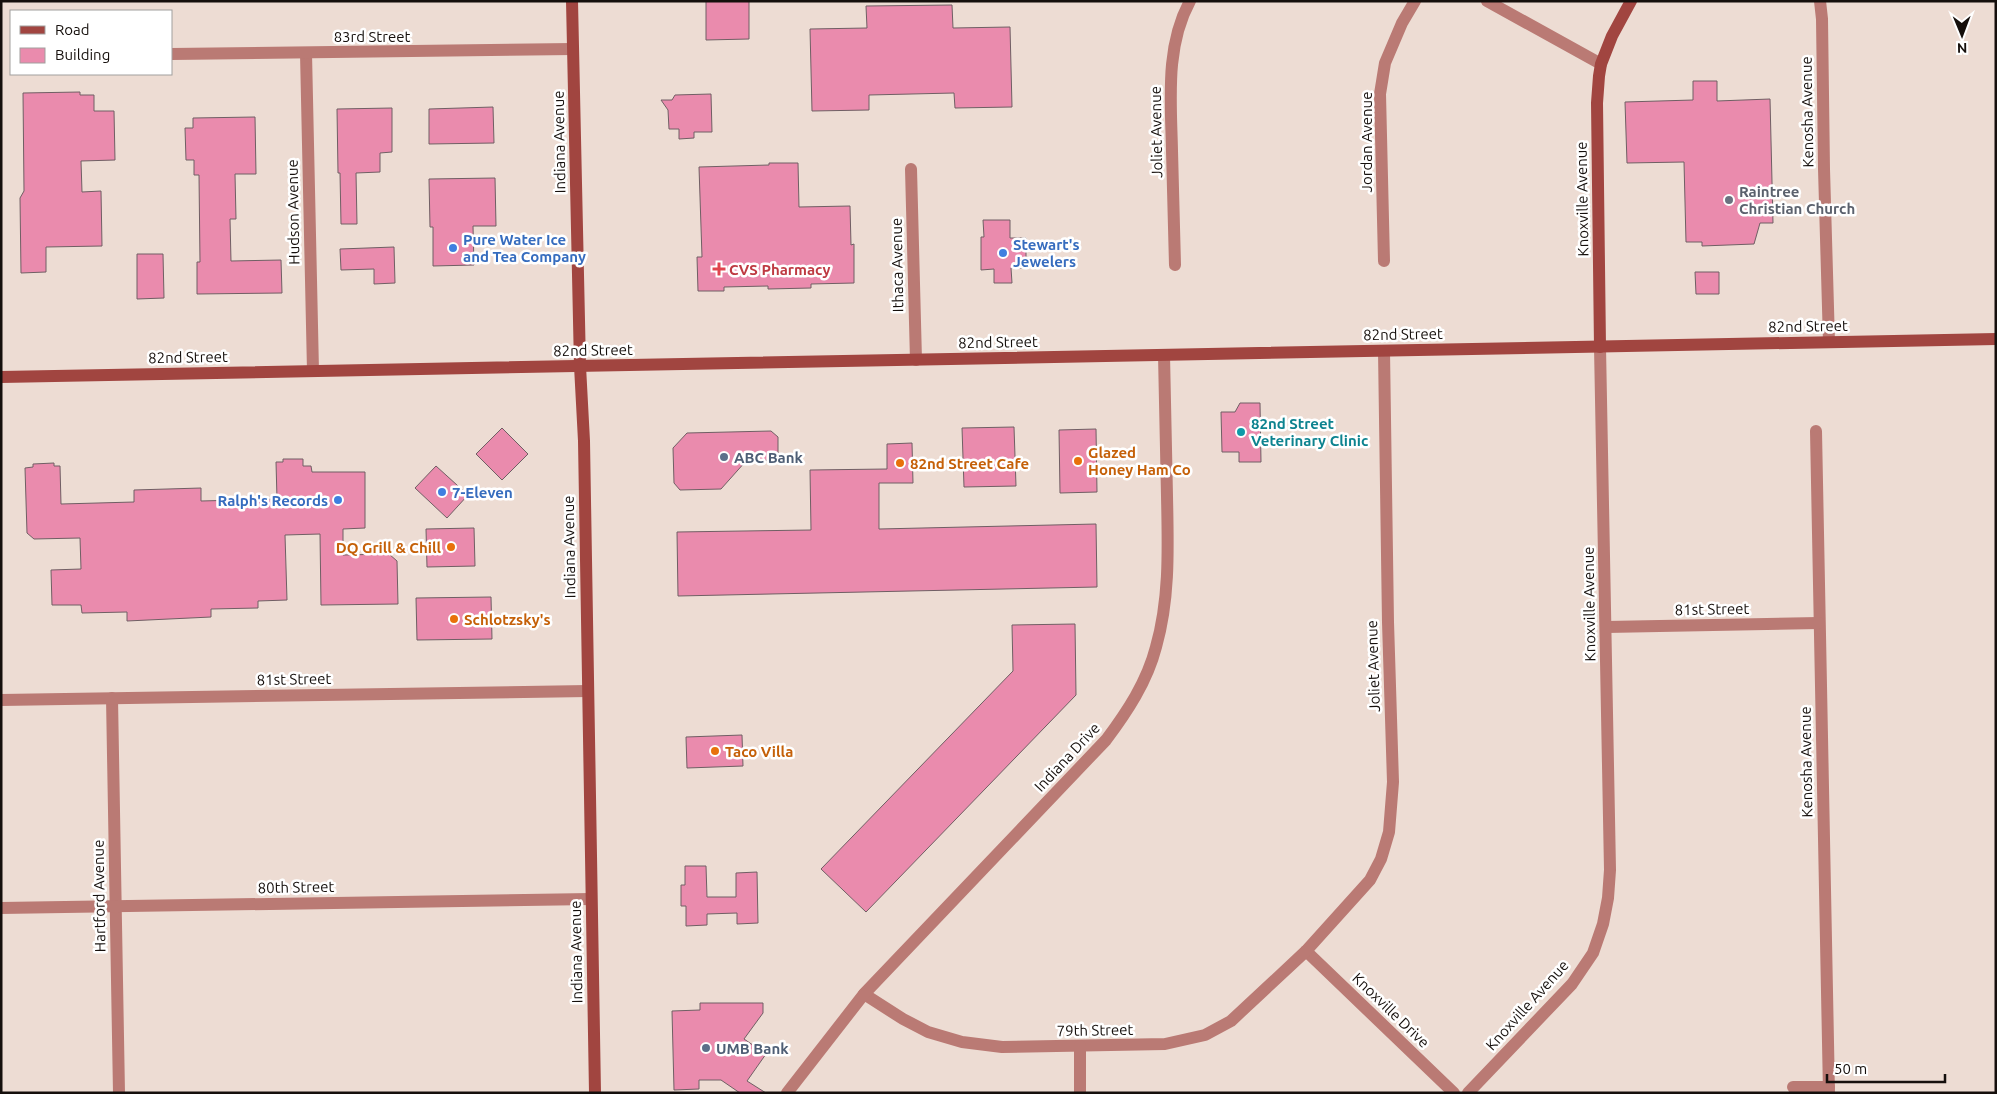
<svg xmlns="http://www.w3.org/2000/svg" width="1997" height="1094" font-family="Ubuntu,sans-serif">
	<rect width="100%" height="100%" fill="#eddcd3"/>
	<g fill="#ea8bad" stroke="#705f64">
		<path d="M706,1h43v38l-43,1z"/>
		<path d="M952,5l1,23 57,-1 2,80 -57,1 -1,-15 -85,2v15l-57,1 -2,-82 57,-1 -1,-22z"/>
		<path d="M1693,81h24v20l53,-2 3,124h-13l-6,21 -52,2v-4h-16l-2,-80 -57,1 -2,-61 68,-2z"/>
		<path d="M80,92v3h14v16h20l1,49 -34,1 1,31 19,-1 1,55 -56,1v25l-25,1 -1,-75 4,-7 -1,-98z"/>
		<path d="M711,94l1,38h-18v6l-15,1v-10h-10l-1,-19 -7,-10h11l3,-5z"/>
		<path d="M493,107l1,36 -65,1v-35z"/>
		<path d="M392,108v44l-12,1v19l-24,1 1,51h-16l-1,-51h-2l-1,-64z"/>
		<path d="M255,117l1,57h-21l1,45h-6l1,42 50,-1 1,33 -85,1v-32h3l-1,-87h-5v-15h-8l-1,-32h8v-10z"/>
		<path d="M769,163h29l1,44 51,-1 1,39 3,-1v39l-43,1v4l-43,1v-3l-44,1v4h-26l-1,-34h5l-3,-90 70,-2z"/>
		<path d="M495,178l1,48h-23l1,39 -41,1v-39h-3l-1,-48z"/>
		<path d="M983,220h27v18h16v30h-15l1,15h-18v-14l-13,1v-33h3z"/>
		<path d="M394,247l1,36 -21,1v-15l-33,1 -1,-21z"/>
		<path d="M137,254h26l1,44 -27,1z"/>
		<path d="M1695,272h24v22h-23z"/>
		<path d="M1240,403h20l1,59h-22v-10h-17l-1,-40h14z"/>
		<path d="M1014,427l2,59 -52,1 -2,-59z"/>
		<path d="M502,428l26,26 -26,26 -26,-26z"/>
		<path d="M1096,429l1,63 -37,1 -1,-63z"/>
		<path d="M771,431l7,6v17l-6,6 -26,1 -25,28 -41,1 -6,-7 -1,-35 14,-15z"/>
		<path d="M912,443l1,40h-34v46l217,-5 1,63 -419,9 -1,-64 134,-2 -1,-60 77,-1v-25z"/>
		<path d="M283,459h20v7h8l1,6h53v56l-22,1v26l46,-1 8,7 1,43 -77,1 -1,-71 -35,1 2,65 -29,1v7l-47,1v8l-84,4v-9l-45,1 -1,-8h-29l-1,-35 30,-1 -1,-31 -46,1 -7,-6 -2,-65 8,-1v-3l21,-1v3h6l1,38 73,-2v-12l67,-2v13l76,-2 -1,-37h7z"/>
		<path d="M436,466l32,29 -21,23 -32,-30z"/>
		<path d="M474,528l1,38 -48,1 -1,-38z"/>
		<path d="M491,597l1,42 -75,1 -1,-42z"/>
		<path d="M1075,624l1,71 -210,217 -45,-43 192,-198 -1,-46z"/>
		<path d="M742,735l1,31 -56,2 -1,-31z"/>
		<path d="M685,866h21l1,31h29v-24l21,-1 1,51 -21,1v-11l-30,1v11l-21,1v-20h-5v-21h4z"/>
		<path d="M700,1003h63v10l-19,26 22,15 -19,27 19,12h-26l-19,-13h-22v9l-25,1 -2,-79 28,-1z"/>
	</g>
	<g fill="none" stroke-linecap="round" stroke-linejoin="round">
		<g stroke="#ba7a74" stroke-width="12">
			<path d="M1487,1l114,63"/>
			<path d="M1820,1l2,18 2,150 5,173"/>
			<path d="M306,53l7,318"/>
			<path d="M171,54l402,-5"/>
			<path d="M911,169l5,191"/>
			<path d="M1384,261l-4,-167 5,-31 17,-40 13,-22"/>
			<path d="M1175,265c-1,-38 -2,-76 -3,-114 -1,-50 -7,-104 18,-150"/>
			<path d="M1816,431l13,662"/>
			<path d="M1606,627l213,-4"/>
			<path d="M112,698l7,395"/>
			<path d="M1,700l587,-9"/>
			<path d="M1,908l590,-9"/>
			<path d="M1306,951l148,142"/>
			<path d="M864,994l39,25 25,13 34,10 40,5 163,-3 40,-9 26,-14 75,-70 64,-71 11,-21 8,-27 4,-50 -5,-160 -4,-271"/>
			<path d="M1080,1046v47"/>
			<path d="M1793,1087h36"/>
			<path d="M787,1093l77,-99 242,-254c21,-28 41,-58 50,-93 14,-49 12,-100 11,-151 -1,-47 -2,-94 -3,-141"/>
			<path d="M1468,1093l104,-109 21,-31 10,-29 5,-26 2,-28 -10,-523"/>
		</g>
		<g stroke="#a14540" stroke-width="12">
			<path d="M572,1l8,365 4,75 11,652"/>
			<path d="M1600,347l-3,-244 2,-27 2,-12 11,-28 19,-35"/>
			<path d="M1,377l1995,-38"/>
		</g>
	</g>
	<circle fill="#6b7280" stroke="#fff" stroke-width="2" cx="1729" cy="200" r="5"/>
	<g fill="#3f7fe0" stroke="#fff" stroke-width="2">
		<circle cx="453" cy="248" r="5"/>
		<circle cx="1003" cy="253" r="5"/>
		<circle cx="442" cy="492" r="5"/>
		<circle cx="338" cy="500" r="5"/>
	</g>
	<path fill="#e0444e" stroke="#fff" stroke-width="2" d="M716.5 261.5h5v5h5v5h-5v5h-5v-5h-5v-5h5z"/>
	<circle fill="#0f9aa8" stroke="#fff" stroke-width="2" cx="1241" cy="432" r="5"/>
	<g fill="#5c6f8a" stroke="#fff" stroke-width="2">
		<circle cx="724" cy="457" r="5"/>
		<circle cx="706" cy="1048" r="5"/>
	</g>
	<g fill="#e8710a" stroke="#fff" stroke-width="2">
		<circle cx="1078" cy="461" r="5"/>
		<circle cx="900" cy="463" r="5"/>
		<circle cx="451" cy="547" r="5"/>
		<circle cx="454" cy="619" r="5"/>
		<circle cx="715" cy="751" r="5"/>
	</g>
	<g text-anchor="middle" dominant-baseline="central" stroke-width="5" stroke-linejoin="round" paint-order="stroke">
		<g font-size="15" fill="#150f0c" stroke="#fff">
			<text x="372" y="36">83rd Street</text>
			<text transform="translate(1807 112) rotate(-91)">Kenosha Avenue</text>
			<text transform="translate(1156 132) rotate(-91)">Joliet Avenue</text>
			<text transform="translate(559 142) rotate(-91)">Indiana Avenue</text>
			<text transform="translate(1366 142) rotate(-90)">Jordan Avenue</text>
			<text transform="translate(1582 199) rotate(-91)">Knoxville Avenue</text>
			<text transform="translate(293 212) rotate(-91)">Hudson Avenue</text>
			<text transform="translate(897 265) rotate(-91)">Ithaca Avenue</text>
			<text transform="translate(1808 326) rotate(-1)">82nd Street</text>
			<text transform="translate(1403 334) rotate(-1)">82nd Street</text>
			<text transform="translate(998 342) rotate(-1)">82nd Street</text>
			<text transform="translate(593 350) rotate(-1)">82nd Street</text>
			<text transform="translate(188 357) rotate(-1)">82nd Street</text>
			<text transform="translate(569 547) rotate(-91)">Indiana Avenue</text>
			<text transform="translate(1589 604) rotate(-91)">Knoxville Avenue</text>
			<text transform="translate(1712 609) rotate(-1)">81st Street</text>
			<text transform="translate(1373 666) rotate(-92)">Joliet Avenue</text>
			<text transform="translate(294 679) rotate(-1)">81st Street</text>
			<text transform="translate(1067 757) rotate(-47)">Indiana Drive</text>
			<text transform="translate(1806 762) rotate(-91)">Kenosha Avenue</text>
			<text transform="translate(296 887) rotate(-1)">80th Street</text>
			<text transform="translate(99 896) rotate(-91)">Hartford Avenue</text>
			<text transform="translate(576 952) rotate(-91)">Indiana Avenue</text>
			<text transform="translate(1527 1005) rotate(-48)">Knoxville Avenue</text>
			<text transform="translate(1391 1010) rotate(44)">Knoxville Drive</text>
			<text transform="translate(1095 1030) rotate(-1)">79th Street</text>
		</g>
		<g font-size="15" font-weight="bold" fill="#5b616d" stroke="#fff" text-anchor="start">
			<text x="1739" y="191">Raintree<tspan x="1739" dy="17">Christian Church</tspan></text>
		</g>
		<g font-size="15" font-weight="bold" fill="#366cbe" stroke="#fff" text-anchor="start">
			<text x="463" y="239">Pure Water Ice<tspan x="463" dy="17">and Tea Company</tspan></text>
			<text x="1013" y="244">Stewart's<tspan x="1013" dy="17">Jewelers</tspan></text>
			<text x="452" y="492">7-Eleven</text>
			<text x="328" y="500" text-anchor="end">Ralph's Records</text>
		</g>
		<g font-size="15" font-weight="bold" fill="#be3a42" stroke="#fff" text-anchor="start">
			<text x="729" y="269">CVS Pharmacy</text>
		</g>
		<g font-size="15" font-weight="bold" fill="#0d838f" stroke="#fff" text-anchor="start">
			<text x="1251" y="423">82nd Street<tspan x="1251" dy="17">Veterinary Clinic</tspan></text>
		</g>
		<g font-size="15" font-weight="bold" fill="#c56008" stroke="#fff" text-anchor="start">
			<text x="1088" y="452">Glazed<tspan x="1088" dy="17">Honey Ham Co</tspan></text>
			<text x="910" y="463">82nd Street Cafe</text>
			<text x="441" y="547" text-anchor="end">DQ Grill &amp; Chill</text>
			<text x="464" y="619">Schlotzsky's</text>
			<text x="725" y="751">Taco Villa</text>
		</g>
		<g font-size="15" font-weight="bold" fill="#4e5e75" stroke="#fff" text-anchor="start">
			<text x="734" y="457">ABC Bank</text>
			<text x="716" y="1048">UMB Bank</text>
		</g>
	</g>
	<rect width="1997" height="1094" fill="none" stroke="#150f0c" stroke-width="5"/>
	<rect x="10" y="10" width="162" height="65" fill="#ffffff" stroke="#a19f9e"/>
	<rect x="20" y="26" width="25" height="8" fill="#a14540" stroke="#a19f9e"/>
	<text x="55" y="35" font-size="15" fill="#150f0c">Road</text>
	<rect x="20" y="48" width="25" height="15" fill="#ea8bad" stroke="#a19f9e"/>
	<text x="55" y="60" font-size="15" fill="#150f0c">Building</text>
	<g transform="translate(1962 35) rotate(179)" stroke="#ffffff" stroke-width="4" paint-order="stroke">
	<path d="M0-4L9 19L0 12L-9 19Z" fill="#150f0c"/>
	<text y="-8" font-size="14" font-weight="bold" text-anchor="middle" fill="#150f0c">N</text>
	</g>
	<path d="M1827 1074v8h118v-8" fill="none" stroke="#150f0c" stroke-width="2.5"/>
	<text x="1834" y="1074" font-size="15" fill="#150f0c" stroke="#ffffff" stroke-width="4" paint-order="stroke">50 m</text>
</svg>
